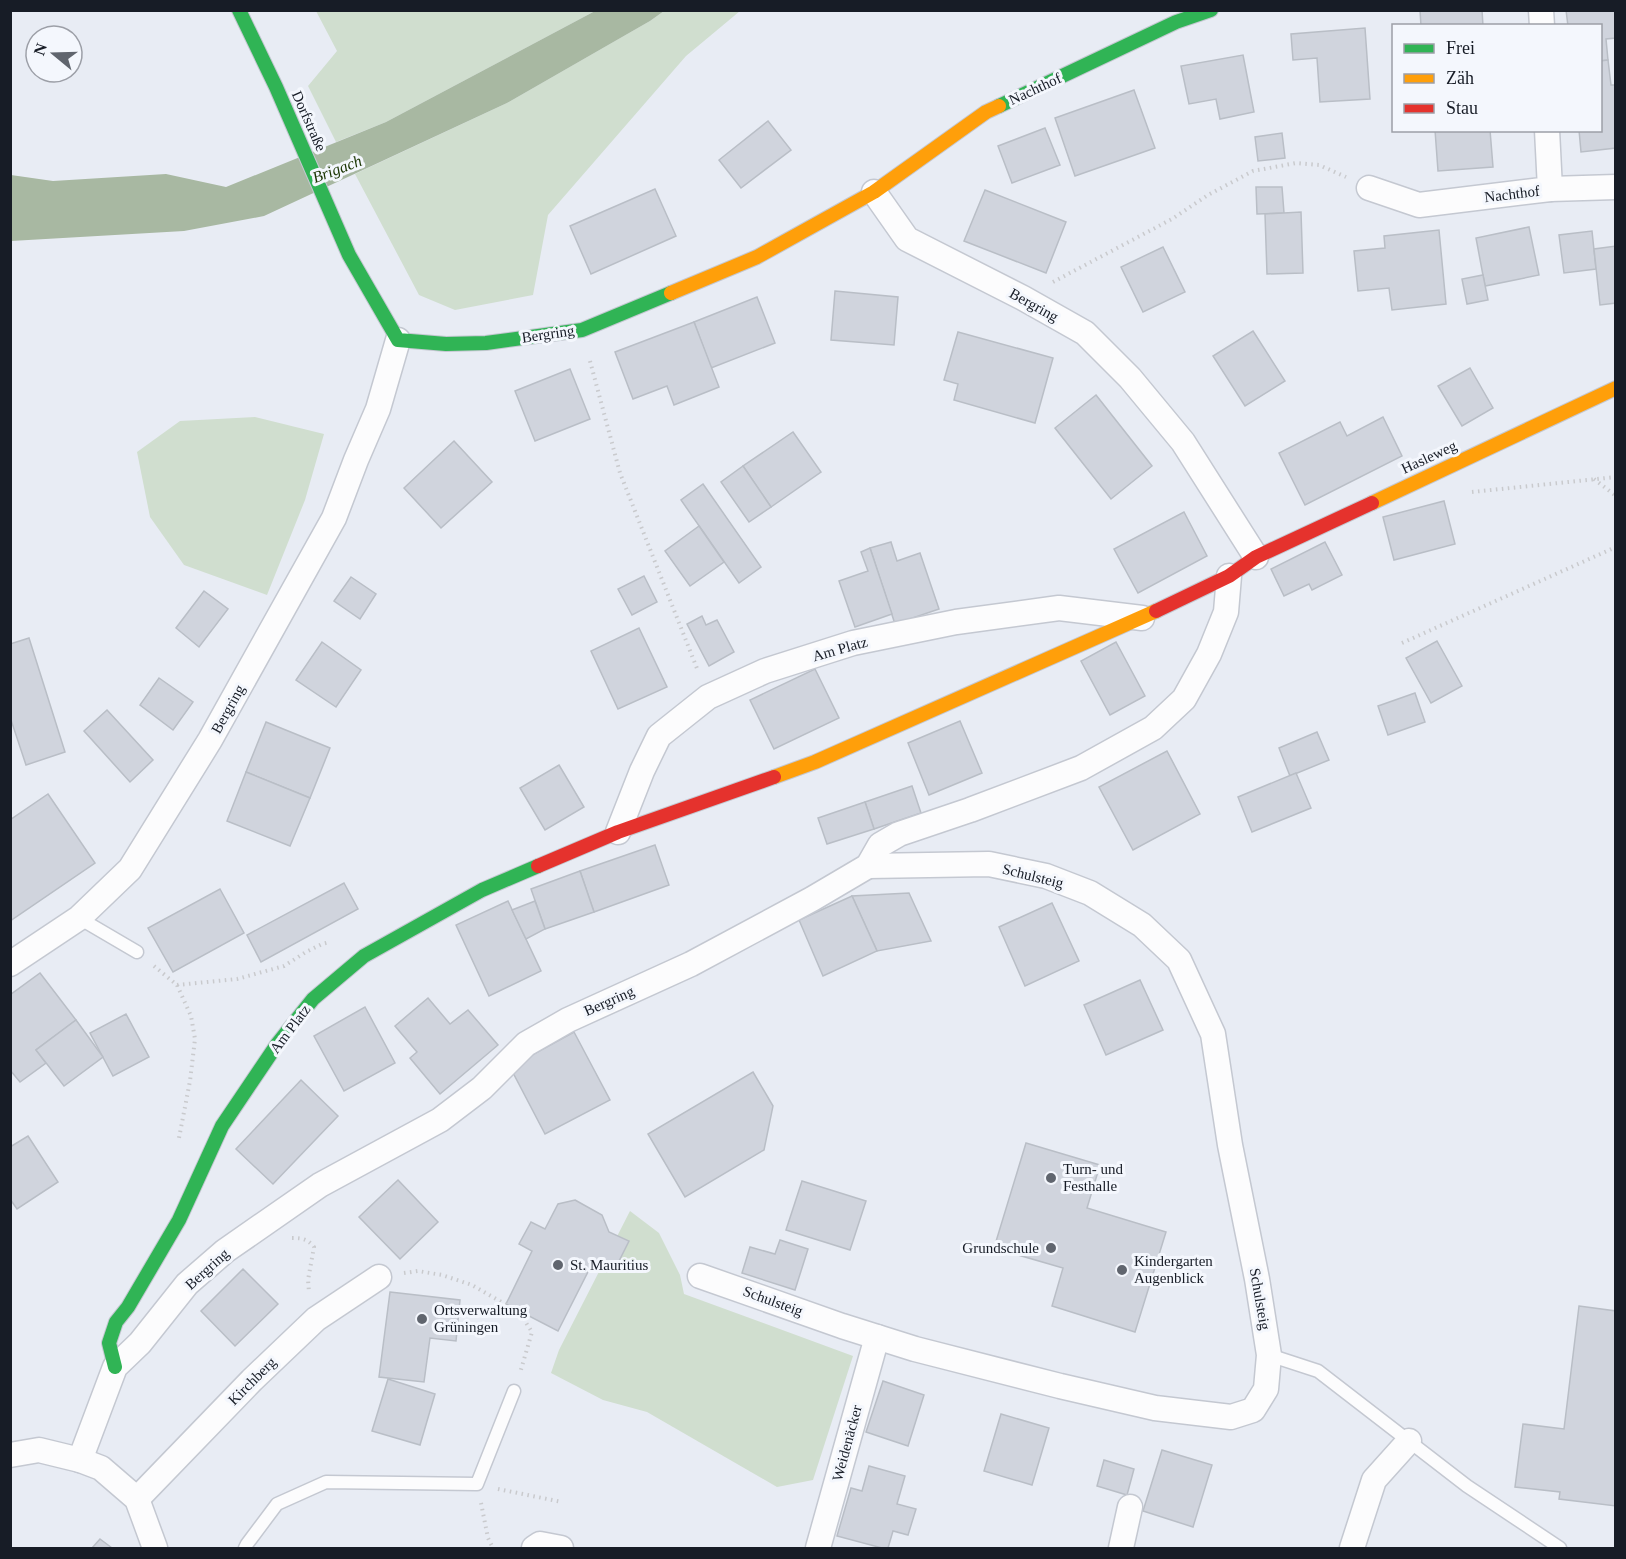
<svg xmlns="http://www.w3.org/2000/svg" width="1626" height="1559" font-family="Georgia,serif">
	<rect width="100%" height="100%" fill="#e8ecf4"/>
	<g fill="#d0decf">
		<path d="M316,11h279l-209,111 -50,20 -28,-56 29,-35z"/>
		<path d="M664,11h76l-54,45 -138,159 -15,80 -78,15 -36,-15 -64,-121 152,-71 143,-82z"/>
		<path d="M255,417l69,17 -19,66 -38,95 -83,-30 -34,-48 -13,-65 43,-31z"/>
		<path d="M630,1211l29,22 21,42 4,19 169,62 -40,124 -36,7 -130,-75 -44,-12 -52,-27 8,-23z"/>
	</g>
	<path fill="#a8b8a2" d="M595,11h69l-14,10 -143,82 -243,113 -80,15 -173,10v-66l42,6 113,-7 60,13 160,-65z"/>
	<g fill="#d0d4dd" stroke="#b9bec6" stroke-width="1.5">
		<path d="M1420,10h62l1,16h-62z"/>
		<path d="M1566,10h50v28l-10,1 2,21 -8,1v-35h-32z"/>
		<path d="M1365,28l5,71 -50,3 -3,-44 -24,2 -2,-26z"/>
		<path d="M1243,55l11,57 -34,7 -4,-20 -27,5 -8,-38z"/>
		<path d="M1608,60l3,25h5v63l-35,4 -2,-22h21v-69z"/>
		<path d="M1134,90l21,58 -80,28 -20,-58z"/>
		<path d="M768,121l23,29 -50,38 -22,-28z"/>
		<path d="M1045,128l15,37 -48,18 -14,-37z"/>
		<path d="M1435,130h55l3,37 -55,4z"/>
		<path d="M1282,133l3,25 -27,3 -3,-24z"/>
		<path d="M1256,187h26l2,26 -27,1z"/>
		<path d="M655,189l21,47 -85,38 -21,-48z"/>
		<path d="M985,190l81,32 -20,51 -82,-32z"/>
		<path d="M1301,212l2,61 -36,1 -2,-60z"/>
		<path d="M1529,227l10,48 -54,11 -9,-48z"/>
		<path d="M1439,230l7,74 -54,6 -3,-22 -31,3 -4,-40 31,-3 -1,-12z"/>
		<path d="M1592,231l4,38 -32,4 -5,-38z"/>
		<path d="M1616,246v57l-16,2 -6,-56z"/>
		<path d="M1163,247l22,45 -42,20 -22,-45z"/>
		<path d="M1483,275l5,25 -21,4 -5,-25z"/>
		<path d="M835,291l63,6 -4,48 -63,-5z"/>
		<path d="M757,297l18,46 -64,25 -17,-46z"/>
		<path d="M694,322l25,65 -45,18 -7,-19 -34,13 -18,-47z"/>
		<path d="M1253,331l32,50 -40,25 -32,-50z"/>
		<path d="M958,332l95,26 -18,65 -81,-23 4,-16 -14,-4z"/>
		<path d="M1470,368l23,40 -31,18 -24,-40z"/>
		<path d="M570,369l20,50 -55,22 -20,-50z"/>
		<path d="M1096,395l56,71 -41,33 -56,-71z"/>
		<path d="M1383,417l19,39 -97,49 -26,-52 61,-31 7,14z"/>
		<path d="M793,432l28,40 -50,35 -28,-41z"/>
		<path d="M454,441l38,41 -51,46 -37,-40z"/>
		<path d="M743,466l28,41 -22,15 -28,-40z"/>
		<path d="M703,484l58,83 -22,16 -58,-83z"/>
		<path d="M1444,501l11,43 -61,16 -11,-43z"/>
		<path d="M1184,512l23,44 -69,37 -24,-44z"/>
		<path d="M699,526l25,36 -34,24 -25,-35z"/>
		<path d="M891,542l6,19 23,-8 19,56 -44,15 -25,-76z"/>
		<path d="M1325,542l17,33 -30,15 -3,-6 -25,12 -13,-27z"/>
		<path d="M870,548l22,66 -37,13 -16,-46 29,-10 -7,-19z"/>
		<path d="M644,576l13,26 -25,13 -14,-26z"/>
		<path d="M351,577l25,17 -16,25 -26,-18z"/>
		<path d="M204,591l24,18 -29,38 -23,-19z"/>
		<path d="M702,616l4,9 11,-5 17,32 -25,14 -22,-42z"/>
		<path d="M639,628l28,59 -49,22 -27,-58z"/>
		<path d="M29,638l36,114 -39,13 -16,-48v-73z"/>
		<path d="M1437,641l25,45 -31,17 -25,-45z"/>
		<path d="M322,642l39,28 -25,37 -40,-27z"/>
		<path d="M1116,642l29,54 -35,19 -29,-54z"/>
		<path d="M815,669l24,49 -65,31 -24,-49z"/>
		<path d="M159,678l34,24 -20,28 -33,-25z"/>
		<path d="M1415,693l10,29 -37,13 -10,-29z"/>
		<path d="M107,710l46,50 -23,22 -46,-51z"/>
		<path d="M960,721l22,52 -53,22 -21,-52z"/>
		<path d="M266,722l64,26 -20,50 -64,-26z"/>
		<path d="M1317,732l12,28 -39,16 -11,-28z"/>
		<path d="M1167,751l33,63 -67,36 -34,-63z"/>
		<path d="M559,765l25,42 -39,23 -25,-42z"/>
		<path d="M246,772l64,26 -20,48 -63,-25z"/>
		<path d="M1296,773l15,35 -59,24 -14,-35z"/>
		<path d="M912,786l9,27 -47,16 -9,-27z"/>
		<path d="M48,794l47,69 -85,58v-101z"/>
		<path d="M865,802l9,27 -47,15 -9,-26z"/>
		<path d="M655,845l14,40 -75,27 -14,-41z"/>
		<path d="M580,871l14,41 -49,17 -14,-40z"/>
		<path d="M344,883l14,26 -97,53 -14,-27z"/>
		<path d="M220,889l24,44 -71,39 -25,-44z"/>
		<path d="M909,893l22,48 -54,10 -25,-55z"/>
		<path d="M852,896l25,55 -54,25 -24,-56z"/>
		<path d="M508,901l33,70 -52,25 -33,-71z"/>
		<path d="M535,901l10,28 -19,10 -14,-29z"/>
		<path d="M1052,903l27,58 -54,25 -26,-59z"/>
		<path d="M40,973l36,47 -40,30 10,13 -26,19 -10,-12v-75z"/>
		<path d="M1140,980l23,50 -57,25 -22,-50z"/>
		<path d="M428,998l22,26 18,-14 30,35 -58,49 -30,-36 7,-6 -22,-26z"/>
		<path d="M365,1007l30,56 -51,28 -30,-55z"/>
		<path d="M126,1014l23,43 -36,19 -23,-43z"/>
		<path d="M76,1020l27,37 -39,29 -28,-36z"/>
		<path d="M574,1032l36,68 -65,34 -35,-67z"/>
		<path d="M753,1072l20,34 -9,44 -79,47 -37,-63z"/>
		<path d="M301,1080l37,36 -65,68 -37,-35z"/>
		<path d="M28,1136l30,46 -41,27 -7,-10v-52z"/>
		<path d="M1026,1143l74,22 -13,43 79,24 -31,100 -83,-26 11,-38 -69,-20z"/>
		<path d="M398,1180l40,42 -38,37 -41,-42z"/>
		<path d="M802,1181l64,20 -16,49 -64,-20z"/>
		<path d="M575,1200l27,15 7,17 20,9 -15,30 -20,-11 -36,71 -52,-27 26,-53 -13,-7 12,-22 14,7 13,-25z"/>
		<path d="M780,1240l28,9 -13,41 -53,-17 8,-26 25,7z"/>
		<path d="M243,1269l35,35 -43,42 -34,-35z"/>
		<path d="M390,1292l70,8 -4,41 -26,-3 -6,44 -45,-5z"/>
		<path d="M1579,1306l37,5v195l-57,-7 1,-7 -45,-5 8,-63 41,5z"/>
		<path d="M388,1379l47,15 -15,51 -48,-14z"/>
		<path d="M883,1381l41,14 -16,51 -42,-14z"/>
		<path d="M1001,1414l48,14 -17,57 -48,-14z"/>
		<path d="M1162,1450l50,15 -19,62 -50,-16z"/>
		<path d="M1104,1460l30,9 -7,26 -30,-9z"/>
		<path d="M869,1466l36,10 -8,28 19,5 -8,26 -15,-4 -5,17h-6l-45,-12 14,-48 11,3z"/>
		<path d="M100,1539l12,9h-20z"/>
	</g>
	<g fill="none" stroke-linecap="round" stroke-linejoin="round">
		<defs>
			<g id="lane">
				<path d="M79,918l58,34"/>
				<path d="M1269,1355l49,16 149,115 93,62"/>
				<path d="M245,1548l2,-4 30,-40 49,-22 151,2 37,-93"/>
			</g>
			<g id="street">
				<path d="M1541,10l1,16"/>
				<path d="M1369,188l50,17 131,-16 -3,-59"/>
				<path d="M1550,189l66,-2"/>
				<path d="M874,192l33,47 116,59 62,35 45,45 53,64 73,115"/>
				<path d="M618,832l24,-61 17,-35 49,-39 57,-26 88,-28 103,-21 103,-14 83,10"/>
				<path d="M10,964l69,-46 51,-49 80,-129 124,-222 22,-58 22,-51 20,-69"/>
				<path d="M700,1276l142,50 73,23 145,37 95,22 76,9 22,-7 13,-21 3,-34 -12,-76 -27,-134 -17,-111 -34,-74 -37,-35 -52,-32 -44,-17 -57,-12 -121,2"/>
				<path d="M10,1455l29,-5 41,10 21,8 36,31 18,49"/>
				<path d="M80,1460l35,-93 25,-24 47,-59 38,-33 95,-66 120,-65 42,-32 44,-44 42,-24 123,-56 121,-65 56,-33 12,-21 19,-11 71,-24 111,-42 72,-40 31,-29 25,-45 17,-42 3,-36"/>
				<path d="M137,1499l115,-119 64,-61 63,-42"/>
				<path d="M534,1548l6,-4 21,4"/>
				<path d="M818,1548l59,-211"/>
				<path d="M1121,1548l9,-41"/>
				<path d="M1352,1548l22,-68 35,-39"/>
			</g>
			<g id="fast">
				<path d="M239,10l37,77 73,168 49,85 48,4 40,-1 96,-13 89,-37"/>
				<path d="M999,106l177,-84 35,-12"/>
				<path d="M115,1367l-6,-24 7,-21 12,-15 51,-87 43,-94 56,-83 35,-44 51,-43 118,-66 56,-24"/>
			</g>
			<g id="slow">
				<path d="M671,293l86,-36 117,-65 112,-80 13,-6"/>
				<path d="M1372,503l244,-115"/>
				<path d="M774,777l41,-15 341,-151"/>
			</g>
			<g id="jam">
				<path d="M1156,611l73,-35 27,-19 116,-54"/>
				<path d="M538,866l80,-34 156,-55"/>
			</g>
		</defs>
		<use href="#lane" stroke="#c4c8d1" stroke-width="15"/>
		<use href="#street" stroke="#c4c8d1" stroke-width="27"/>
		<use href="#fast" stroke="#c4c8d1" stroke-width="16"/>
		<use href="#slow" stroke="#c4c8d1" stroke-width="16"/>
		<use href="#jam" stroke="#c4c8d1" stroke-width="16"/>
		<g stroke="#c9cacd" stroke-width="4" stroke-dasharray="1.5 4.5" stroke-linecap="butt">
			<path d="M1053,282l119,-63 36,-24 45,-24 43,-8 23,2 27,12"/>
			<path d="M590,361l30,112 78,198"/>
			<path d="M1594,479l22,17"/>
			<path d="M1472,492l144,-15"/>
			<path d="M1402,643l214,-96"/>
			<path d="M154,966l23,19 14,31 4,23 -5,42 -11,57"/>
			<path d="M177,985l60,-6 47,-13 22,-14 16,-8 8,-2"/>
			<path d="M292,1238c10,0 16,1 22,9l-6,33 1,12"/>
			<path d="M404,1273l14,-2 24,4 30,10 47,27 13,20 -12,41"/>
			<path d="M498,1489l64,13"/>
			<path d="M481,1503l7,35 5,10"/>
		</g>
		<use href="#lane" stroke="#fcfcfd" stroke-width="12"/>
		<use href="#street" stroke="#fcfcfd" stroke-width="24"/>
		<use href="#fast" stroke="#30b455" stroke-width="14"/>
		<use href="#slow" stroke="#ff9f0a" stroke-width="14"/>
		<use href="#jam" stroke="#e5322d" stroke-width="14"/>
	</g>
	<g fill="#60656e" stroke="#f4f7fd" stroke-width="2">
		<circle cx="1051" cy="1178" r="6"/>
		<circle cx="1051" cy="1248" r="6"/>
		<circle cx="558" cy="1265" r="6"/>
		<circle cx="1122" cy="1270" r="6"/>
		<circle cx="422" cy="1319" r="6"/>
	</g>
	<g text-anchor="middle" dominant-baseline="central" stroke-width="6" stroke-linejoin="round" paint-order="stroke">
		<g font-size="15" fill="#171c26" stroke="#f4f7fd">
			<text transform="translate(1035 89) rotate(-25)">Nachthof</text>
			<text transform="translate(309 121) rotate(66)">Dorfstraße</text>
			<text transform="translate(1512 194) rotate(-7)">Nachthof</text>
			<text transform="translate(1034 305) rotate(29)">Bergring</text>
			<text transform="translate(548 334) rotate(-8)">Bergring</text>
			<text transform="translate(1429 457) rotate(-25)">Hasleweg</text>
			<text transform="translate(840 649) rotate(-16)">Am Platz</text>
			<text transform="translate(228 709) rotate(-61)">Bergring</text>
			<text transform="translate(1033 876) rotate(14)">Schulsteig</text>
			<text transform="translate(609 1001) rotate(-24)">Bergring</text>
			<text transform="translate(290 1029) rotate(-53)">Am Platz</text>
			<text transform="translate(207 1269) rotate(-42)">Bergring</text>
			<text transform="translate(1260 1299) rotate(80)">Schulsteig</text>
			<text transform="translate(773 1301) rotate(20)">Schulsteig</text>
			<text transform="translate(252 1381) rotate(-45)">Kirchberg</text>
			<text transform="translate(847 1443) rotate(-75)">Weidenäcker</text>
		</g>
		<g font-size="15" fill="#171c26" stroke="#f4f7fd" text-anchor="start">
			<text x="1063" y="1169">Turn- und<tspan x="1063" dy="17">Festhalle</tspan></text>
			<text x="1039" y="1248" text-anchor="end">Grundschule</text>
			<text x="1134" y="1261">Kindergarten<tspan x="1134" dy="17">Augenblick</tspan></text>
			<text x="570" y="1265">St. Mauritius</text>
			<text x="434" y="1310">Ortsverwaltung<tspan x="434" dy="17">Grüningen</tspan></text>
		</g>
		<g font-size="16" font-style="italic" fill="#193400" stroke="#f4f7fd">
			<text transform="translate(337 169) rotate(-21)">Brigach</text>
		</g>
	</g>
	<rect width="1626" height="1559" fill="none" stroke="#171c26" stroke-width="24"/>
	<rect x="1392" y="24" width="210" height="108" fill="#f4f7fd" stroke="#9c9fa7" stroke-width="1.5"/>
	<rect x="1404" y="44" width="30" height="9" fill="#30b455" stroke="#9c9fa7" stroke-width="1.5"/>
	<text x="1446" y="54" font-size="18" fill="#171c26">Frei</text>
	<rect x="1404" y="74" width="30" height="9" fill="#ff9f0a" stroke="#9c9fa7" stroke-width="1.5"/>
	<text x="1446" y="84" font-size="18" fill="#171c26">Zäh</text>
	<rect x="1404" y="104" width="30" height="9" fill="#e5322d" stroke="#9c9fa7" stroke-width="1.5"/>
	<text x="1446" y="114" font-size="18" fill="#171c26">Stau</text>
	<g transform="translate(54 54) rotate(289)"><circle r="28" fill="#f4f7fd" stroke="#9c9fa7" stroke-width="1.5"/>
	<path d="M0-4.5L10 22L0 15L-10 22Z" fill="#60656e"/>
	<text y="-9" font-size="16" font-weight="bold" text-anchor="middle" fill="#171c26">N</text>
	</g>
</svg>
